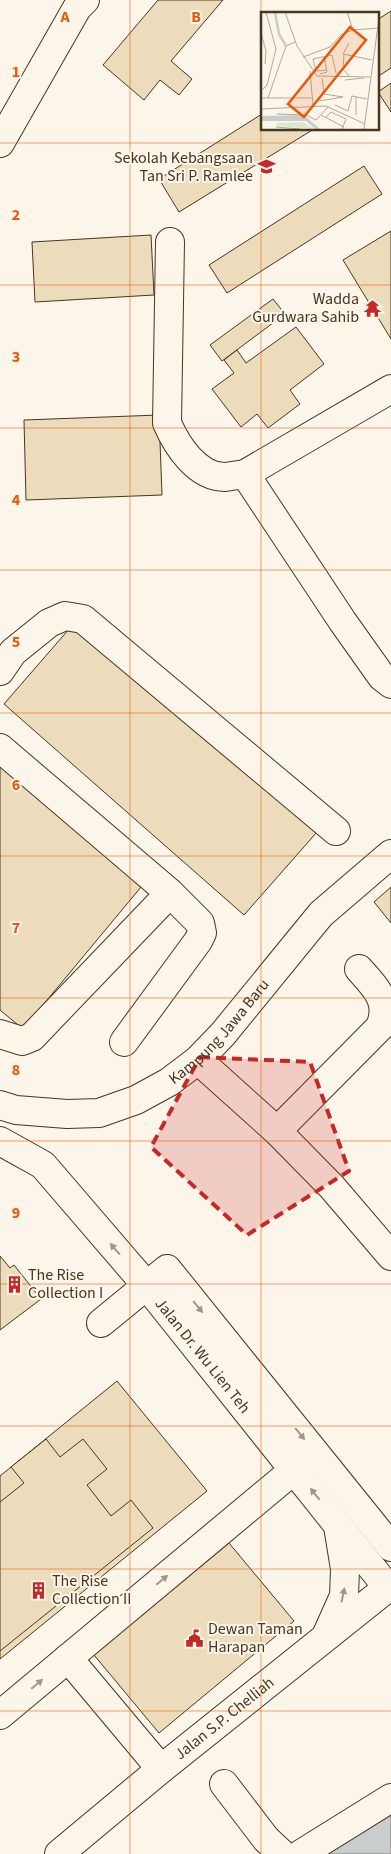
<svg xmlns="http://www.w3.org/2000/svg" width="391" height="1854" font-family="'Source Sans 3',sans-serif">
	<rect width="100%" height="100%" fill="#fbf6e9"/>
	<path fill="#c9cecd" stroke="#887966" d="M391,1815v39h-67l38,-32z"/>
	<g fill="#ecdcbc" stroke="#4a3520">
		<path d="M158,0h65l-52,61 21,18 -13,16 -19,-15 -16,20 -41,-35z"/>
		<path d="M391,11v57l-14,9v-57z"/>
		<path d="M391,83v29l-13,-20z"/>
		<path d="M262,114v15h52l-135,83 -20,-33z"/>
		<path d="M364,166l18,28 -155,99 -18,-28z"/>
		<path d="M391,231v108l-48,-79z"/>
		<path d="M151,235l3,60 -119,7 -3,-60z"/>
		<path d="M273,299l12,15 -63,47 -12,-16z"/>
		<path d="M296,327l28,37 -34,26 10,14 -32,24 -11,-14 -16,13 -29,-38 22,-16 -10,-13 13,-10 9,13z"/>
		<path d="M159,415l3,80 -136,5 -2,-80z"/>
		<path d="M76,621l241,211 -73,83 -240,-211z"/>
		<path d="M0,761l146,120 -123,148 -23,-19z"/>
		<path d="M391,887v36l-17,-21z"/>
		<path d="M0,1256l10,12 4,-3 27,34 -41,31z"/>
		<path d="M117,1381l90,110 -207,168v-183z"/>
		<path d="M46,1439l14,18 23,-18 24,30 -20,16 24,31 20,-16 22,28 -153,123v-149l24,-19 -13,-16z"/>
		<path d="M229,1543l65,78 -135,112 -65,-78z"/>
	</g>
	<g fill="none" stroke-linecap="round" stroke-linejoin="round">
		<defs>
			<g id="minor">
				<path d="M0,143l77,-135 8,-8"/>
				<path d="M170,242l-3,181c10,23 30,54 58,54 6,-1 13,-2 20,-3l146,-85"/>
				<path d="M245,474l98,148 39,55 9,7"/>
				<path d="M0,671l13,-19 36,-29 16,-7 18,3 253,212"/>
				<path d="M0,748l170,145 30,30 2,10 -4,8 -74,101"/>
				<path d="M0,1034l22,7 10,-4 138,-144"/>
				<path d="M198,1060l79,71 55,56 59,69"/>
				<path id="s1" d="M0,1105l16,5 51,4 32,-1 37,-13 33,-18 29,-22 25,-26 98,-120 70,-60"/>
				<path d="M277,1131l103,-104c11,-26 -5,-40 -21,-58"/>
				<path id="s2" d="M0,1141l43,24 104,121 241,302"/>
				<path d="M101,1323l66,-54 224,278"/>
				<path d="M327,1634l17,-38 1,-27 -7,-43"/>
				<path d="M68,1658l93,111"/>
				<path d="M0,1715l295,-246"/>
				<path d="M224,1784l42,55 16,15"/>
				<path id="s3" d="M59,1854l102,-85 230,-184"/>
				<path d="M301,1854l90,-56"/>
			</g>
		</defs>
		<use href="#minor" stroke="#4a3520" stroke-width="30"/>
		<use href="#minor" stroke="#fbf6e9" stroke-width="28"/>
	</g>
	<defs><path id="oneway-solid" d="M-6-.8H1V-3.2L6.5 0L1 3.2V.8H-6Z" transform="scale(1.25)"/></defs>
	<g fill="#a29684">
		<use href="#oneway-solid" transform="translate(115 1249) rotate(-131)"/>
		<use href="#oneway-solid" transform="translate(198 1307) rotate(51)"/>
		<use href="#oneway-solid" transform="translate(300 1434) rotate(51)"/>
		<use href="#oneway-solid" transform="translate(315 1494) rotate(-129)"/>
		<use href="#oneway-solid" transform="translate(162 1580) rotate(-40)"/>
		<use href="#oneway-solid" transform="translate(343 1595) rotate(-78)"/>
		<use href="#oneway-solid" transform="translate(37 1684) rotate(-40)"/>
	</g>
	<path fill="#c62828" fill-opacity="0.2" stroke="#c62828" stroke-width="4" stroke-dasharray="10 6" stroke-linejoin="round" d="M200,1057l110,5 39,109 -102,64 -96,-88z"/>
	<path fill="none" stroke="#e8590c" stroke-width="1" stroke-opacity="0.55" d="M130,0v1854M261,0v1854M0,143h391M0,285h391M0,428h391M0,570h391M0,713h391M0,856h391M0,998h391M0,1141h391M0,1284h391M0,1426h391M0,1569h391M0,1711h391"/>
	<defs>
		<symbol id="school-bare" viewBox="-9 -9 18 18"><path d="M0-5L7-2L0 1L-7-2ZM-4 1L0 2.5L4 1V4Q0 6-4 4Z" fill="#c62828" stroke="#fbf6e9" stroke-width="2.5" paint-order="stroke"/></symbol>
		<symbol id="temple-bare" viewBox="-9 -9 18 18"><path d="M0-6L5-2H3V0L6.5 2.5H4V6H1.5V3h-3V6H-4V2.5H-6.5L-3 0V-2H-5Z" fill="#c62828" stroke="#fbf6e9" stroke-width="2.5" paint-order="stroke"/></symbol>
		<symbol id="building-bare" viewBox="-9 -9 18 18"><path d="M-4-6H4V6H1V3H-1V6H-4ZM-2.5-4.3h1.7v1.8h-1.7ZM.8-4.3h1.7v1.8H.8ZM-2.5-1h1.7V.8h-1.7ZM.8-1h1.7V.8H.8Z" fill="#c62828" stroke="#fbf6e9" stroke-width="2.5" paint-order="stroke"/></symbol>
		<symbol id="civic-bare" viewBox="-9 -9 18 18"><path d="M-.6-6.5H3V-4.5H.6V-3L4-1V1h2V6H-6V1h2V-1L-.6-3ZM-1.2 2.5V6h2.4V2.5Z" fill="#c62828" stroke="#fbf6e9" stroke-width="2.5" paint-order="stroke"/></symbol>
	</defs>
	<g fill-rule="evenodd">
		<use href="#school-bare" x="254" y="154" width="25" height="25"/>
		<use href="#temple-bare" x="360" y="296" width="25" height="25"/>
		<use href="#building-bare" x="2" y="1272" width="25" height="25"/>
		<use href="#building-bare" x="26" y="1578" width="25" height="25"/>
		<use href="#civic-bare" x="182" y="1626" width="25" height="25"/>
	</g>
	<g text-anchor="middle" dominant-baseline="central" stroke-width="4" stroke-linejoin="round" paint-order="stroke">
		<g font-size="16" fill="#4a3520" stroke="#fbf6e9" text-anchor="start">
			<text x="253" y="158" text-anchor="end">Sekolah Kebangsaan<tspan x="253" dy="18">Tan Sri P. Ramlee</tspan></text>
			<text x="359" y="299" text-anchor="end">Wadda<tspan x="359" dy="18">Gurdwara Sahib</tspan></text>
			<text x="28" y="1275">The Rise<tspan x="28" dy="18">Collection I</tspan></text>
			<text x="52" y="1581">The Rise<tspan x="52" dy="18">Collection II</tspan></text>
			<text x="208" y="1629">Dewan Taman<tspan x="208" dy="18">Harapan</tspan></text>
		</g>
		<g font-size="16" fill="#4a3520" stroke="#fbf6e9">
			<text stroke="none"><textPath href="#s1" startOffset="248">Kampung Jawa Baru</textPath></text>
			<text stroke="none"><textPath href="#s2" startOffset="298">Jalan Dr. Wu Lien Teh</textPath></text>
			<text stroke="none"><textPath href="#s3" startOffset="214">Jalan S.P. Chelliah</textPath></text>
		</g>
	</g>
	<g transform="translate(261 12)">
		<rect width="118" height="118" fill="#fbf6e9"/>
		<path d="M42,110l10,7 -36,-3v-3z" fill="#dce7d0"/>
		<path d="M43,103l16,14h-5l-9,-8h-45v-5z" fill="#c9cecd"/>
		<path fill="none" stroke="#c9cecd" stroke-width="2.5" d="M14,0l4,22 7,12"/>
		<path fill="none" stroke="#b4a999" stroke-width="1" d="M24,0l12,34 20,30 53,1M86,0l6,18M0,21l5,18 -1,13M88,31l-6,11 29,6M83,43l-1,14 6,7M42,45l27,-10 12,-13 11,-4 25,-2M66,58l-11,1 -3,-12 19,-4 4,18M49,59l3,34M59,62l7,-2 -3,-16M84,68l19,-2M0,79l6,-6 9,-36 -10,-37M0,86h52M7,86l18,-52 9,-4M58,89l24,-4 -19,-3 -2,-16M74,93l13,6 4,-15 15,3M0,97l65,-3 39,18M16,102l29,1 10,5 12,-13M60,103l23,12M95,103v-18M64,106l6,-6 15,7 -4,10M15,115l24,2M103,117l15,-111"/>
		<path fill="#e8590c" fill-opacity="0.15" stroke="#e8590c" stroke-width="2.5" d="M89,15l16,13 -62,77 -16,-13z"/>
		<rect width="118" height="118" fill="none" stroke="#4a3520" stroke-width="2.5"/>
	</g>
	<g font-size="16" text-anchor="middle" font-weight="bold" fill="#e8590c" stroke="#fbf6e9" stroke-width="4" stroke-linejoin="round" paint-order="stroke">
		<text x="65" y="22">A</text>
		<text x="196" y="22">B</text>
		<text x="16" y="77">1</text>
		<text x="16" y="220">2</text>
		<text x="16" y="362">3</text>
		<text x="16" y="505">4</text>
		<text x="16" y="647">5</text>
		<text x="16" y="790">6</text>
		<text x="16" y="933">7</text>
		<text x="16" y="1075">8</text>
		<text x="16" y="1218">9</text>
	</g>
</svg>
